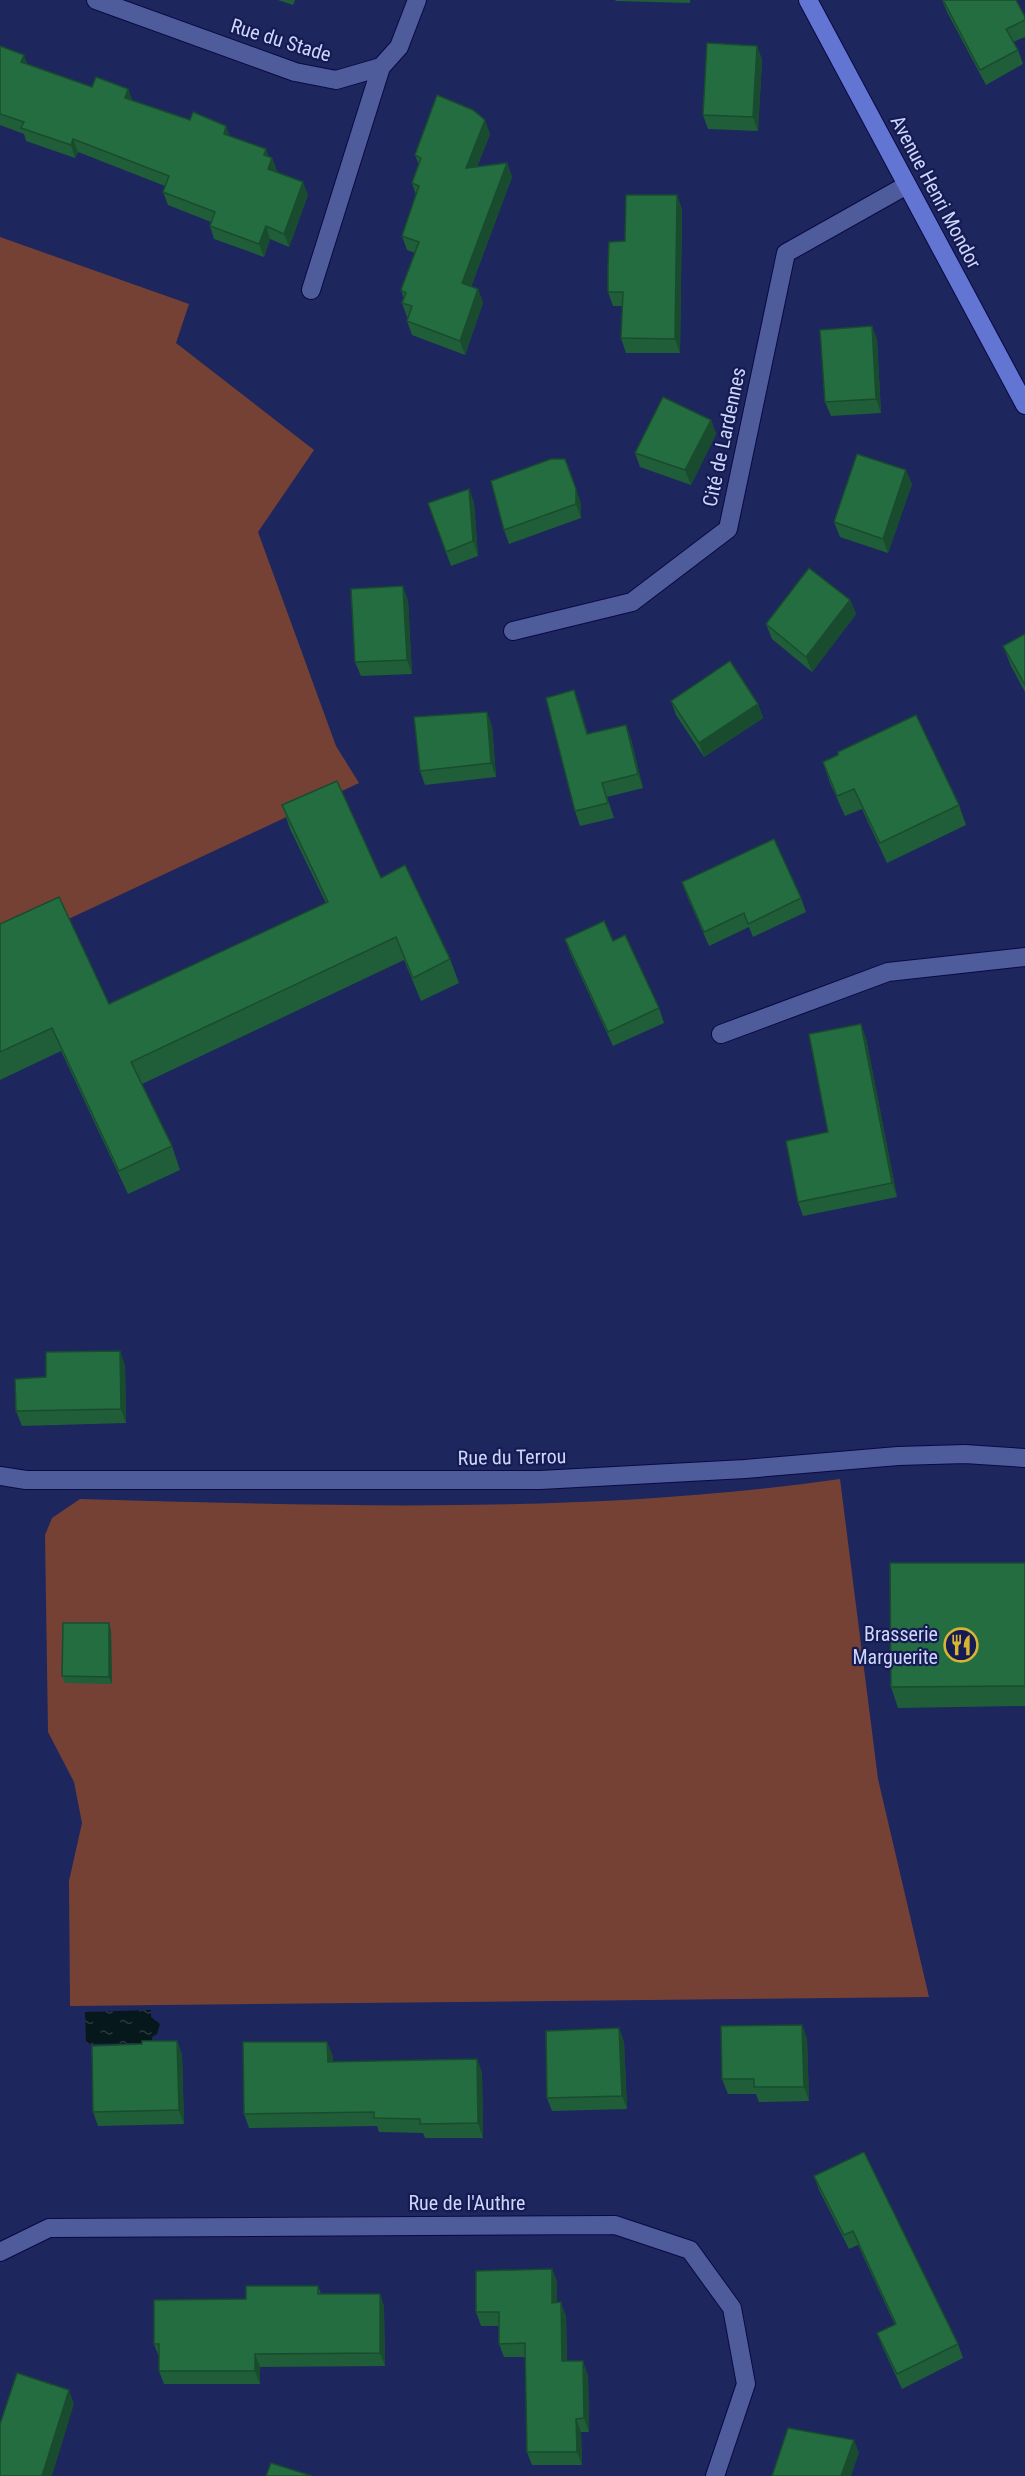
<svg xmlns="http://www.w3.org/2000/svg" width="1025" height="2476" font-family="'Roboto Condensed',sans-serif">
	<defs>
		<pattern id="water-ripples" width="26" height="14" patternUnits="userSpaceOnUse" patternTransform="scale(1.5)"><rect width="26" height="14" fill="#06181c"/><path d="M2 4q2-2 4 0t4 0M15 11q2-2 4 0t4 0" fill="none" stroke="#29393e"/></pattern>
	</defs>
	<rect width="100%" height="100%" fill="#1e265e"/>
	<g fill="#764135">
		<path d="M0,237l189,67 -13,39 138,107 -56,82 78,214 23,37 -359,168z"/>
		<path d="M840,1479l38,300 51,218 -859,9 -1,-125 13,-58 -8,-41 -26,-50 -3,-197 7,-17 28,-19c251,7 510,16 760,-20z"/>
	</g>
	<path fill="url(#water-ripples)" d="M151,2010v7l9,7 -3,10 -5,3v6l-66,1 -1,-32z"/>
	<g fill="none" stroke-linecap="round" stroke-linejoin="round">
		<defs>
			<g id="street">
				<path d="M96,0l199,72 41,8 45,-13 18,-20 18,-47"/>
				<path d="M311,290l70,-223"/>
				<path d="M513,631l119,-29 96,-73 58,-276 121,-68"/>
				<path d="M721,1034l167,-62 137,-15"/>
				<path d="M0,1476l26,4h514l205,-11 153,-13 67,-2 60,4"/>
				<path d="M0,2252l49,-24 566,-3 75,25 42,58 14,76 -31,92"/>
			</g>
			<path id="primary" d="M808,0l217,405"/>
		</defs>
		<use href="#street" stroke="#0b0942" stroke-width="20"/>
		<use href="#primary" stroke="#0b0942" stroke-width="20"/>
		<use href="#street" stroke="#4f5c9b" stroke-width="18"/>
		<use href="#primary" stroke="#6375d2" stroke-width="18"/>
	</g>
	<g fill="#1f5e38">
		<path d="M278,0h17l-2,5z"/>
		<path d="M615,0h75v3l-74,-2z"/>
		<path d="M942,0l83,17v20l-12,5 5,8 5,14 -37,21 -39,-73z"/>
		<path d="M0,46l28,19 64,22 36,2 4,11 98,36 42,22 5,13v1l31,23 -19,52 -19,-8 -6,18 -50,-18 -4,-13 1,-4 -43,-17 -5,-13 2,-6 -87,-34 -3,6 -49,-17 -2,-7 -24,-9z"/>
		<path d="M757,46l5,14 -4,71 -50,-2 -5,-14z"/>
		<path d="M490,134l-13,33 30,-4 5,14 -41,110 7,2 5,14 -18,52 -53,-20 -5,-14 2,-4h-2l-5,-14 2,-4 -3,-9 14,-37 -8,-3 -5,-14 14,-41 -4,-12 7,-18 -4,-10z"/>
		<path d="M677,195l5,15 -2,143h-54l-5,-15 2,-32h-10l-5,-14 17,-51z"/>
		<path d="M872,326l5,14 4,73 -50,3 -6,-14z"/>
		<path d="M711,420l5,14 -25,51 -51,-18 -5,-14z"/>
		<path d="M491,481l90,22v15l-72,26 -5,-14z"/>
		<path d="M912,484l-24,69 -48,-16 -6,-15z"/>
		<path d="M469,489l5,14 4,53 -27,10 -23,-63z"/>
		<path d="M408,600l4,74 -51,2 -6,-14z"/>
		<path d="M850,600l6,14 -44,58 -40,-33 -6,-15z"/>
		<path d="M1025,634v58l-14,-26 -8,-20z"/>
		<path d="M671,701l87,3 5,14 -59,39 -28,-42z"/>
		<path d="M579,704l9,30 38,-9 5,14 12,49 -36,9 7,21 -34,8 -5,-15z"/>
		<path d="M492,726l4,51 -71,8 -5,-14z"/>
		<path d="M823,762l136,43 7,20 -79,38 -25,-54 -17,7 -15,-33z"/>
		<path d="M282,805l99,73 69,81 9,24 -38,18 -17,-41 -262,124 30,62 8,24 -52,24 -67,-143 -61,29v-156l109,80 217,-101 -36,-74z"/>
		<path d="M682,882l119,16 5,14 -53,25 -4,-10 -40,19 -22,-50z"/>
		<path d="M565,939l48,2 46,67 5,15 -51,23 -43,-93z"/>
		<path d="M866,1038l31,159 -94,19 -5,-14 30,-70z"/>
		<path d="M125,1365l1,58 -104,3 -6,-15 30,-34z"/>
		<path d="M1025,1563v143l-127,2 -7,-21z"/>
		<path d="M111,1630l1,54 -47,-1 -3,-7z"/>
		<path d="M802,2025l5,14 2,62 -50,1 -3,-8h-28l-6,-15z"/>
		<path d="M619,2028l5,14 3,67 -75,2 -5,-13z"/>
		<path d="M177,2041l5,14 2,69 -86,2 -5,-14 49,-68z"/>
		<path d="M333,2056v6l144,-3 5,14 1,65h-58l-2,-5 -44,-1 -2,-6 -128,2 -5,-14z"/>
		<path d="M814,2176l144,168 5,14 -61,31 -19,-41 -6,-15 18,-8 -37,-80 -9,4 -30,-59z"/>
		<path d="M552,2269l5,13v20l9,14 1,45 21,14 1,57h-8l1,33h-50l-5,-13 -1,-95h-22l-5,-13v-18h-18l-5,-14z"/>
		<path d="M318,2286l3,8h59l4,13 1,59 -125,1v17h-96l-5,-13v-14l-5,-13 92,-45z"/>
	</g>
	<g fill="#194c2e">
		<path d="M757,46l5,14 -4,71 -5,-14z"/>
		<path d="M24,55l5,13 -8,-6z"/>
		<path d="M128,89l5,13 -8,-4z"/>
		<path d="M485,120l5,14 -19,48 -5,-14z"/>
		<path d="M226,126l5,13 -7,-5z"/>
		<path d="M73,139l5,13 -3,6 -4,-13z"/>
		<path d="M266,149l5,13 1,-4 5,13 -4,12 -9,-28z"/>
		<path d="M507,163l5,14 -45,120 -5,-14z"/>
		<path d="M303,182l5,13 -19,52 -5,-13z"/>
		<path d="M677,195l5,15 -2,143 -5,-14z"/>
		<path d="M266,226l4,13 -6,18 -5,-13z"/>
		<path d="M478,289l5,14 -18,52 -5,-14z"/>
		<path d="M872,326l5,14 4,73 -5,-14z"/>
		<path d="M711,420l5,14 -25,51 -6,-15z"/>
		<path d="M906,470l6,14 -24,69 -5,-14z"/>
		<path d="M469,489l5,14 4,53 -5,-15z"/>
		<path d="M576,489l5,14v15l-5,-14z"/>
		<path d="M403,586l5,14 4,74 -5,-14z"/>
		<path d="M850,600l6,14 -44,58 -6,-15z"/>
		<path d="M574,690l5,14 13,44 -5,-14z"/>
		<path d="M758,704l5,14 -59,39 -5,-14z"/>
		<path d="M487,712l5,14 4,51 -5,-14z"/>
		<path d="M626,725l5,14 12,49 -5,-14z"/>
		<path d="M861,1024l5,14 31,159 -5,-14z"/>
		<path d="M120,1351l5,14 1,58 -5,-14z"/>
		<path d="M109,1623l2,7 1,54 -3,-7z"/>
		<path d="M802,2025l5,14 2,62 -5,-14z"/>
		<path d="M619,2028l5,14 3,67 -5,-13z"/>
		<path d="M177,2041l5,14 2,69 -5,-14z"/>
		<path d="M327,2042l6,14v20l-5,-14z"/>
		<path d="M477,2059l5,14 1,65 -5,-15z"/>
		<path d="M552,2269l5,13v34l-5,-13z"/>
		<path d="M380,2294l4,13 1,59 -5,-13z"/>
		<path d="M561,2302l5,14 1,59 -5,-14z"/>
		<path d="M255,2354l5,13v17l-5,-13z"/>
		<path d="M583,2361l5,14 1,57 -5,-14z"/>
		<path d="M69,2390l5,14 -22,72h-10z"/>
		<path d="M576,2419l5,13 1,33 -5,-13z"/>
		<path d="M854,2440l5,13 -8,23h-10z"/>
	</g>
	<g fill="#246d41" stroke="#194c2e" stroke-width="1.5">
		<path d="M943,0h73l9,17v3l-19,9 12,21 -38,20z"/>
		<path d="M707,43l50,3 -4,71 -50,-2z"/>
		<path d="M0,46l24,9 -3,7 71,25 4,-10 32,12 -3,9 65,22 3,-8 33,14 -2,8 42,15 -2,6 8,3 -4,11 35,13 -19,52 -18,-8 -7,18 -49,-18 5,-14 -52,-20 6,-16 -96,-37 -2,6 -50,-17 3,-6 -24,-8z"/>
		<path d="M437,95l36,15 12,10 -19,48 41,-5 -45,120 16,6 -18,52 -53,-20 5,-15 -10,-3 4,-10 -5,-3 18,-48 -17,-6 17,-50 -7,-3 9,-25 -6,-3z"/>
		<path d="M626,195h51l-2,144 -54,-1 2,-46h-15v-25l1,-25 16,-1z"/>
		<path d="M872,326l4,73 -51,3 -5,-72z"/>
		<path d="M663,397l48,23 -26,50 -50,-17z"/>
		<path d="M857,454l49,16 -23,69 -49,-17z"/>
		<path d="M551,459h14l11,30v15l-72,26 -13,-49z"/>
		<path d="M469,489l4,52 -27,11 -18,-49z"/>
		<path d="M809,568l41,32 -44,57 -40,-33z"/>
		<path d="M403,586l4,74 -52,2 -4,-73z"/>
		<path d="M1025,634v51l-22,-39z"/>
		<path d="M730,661l28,43 -59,39 -28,-42z"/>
		<path d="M574,690l13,44 39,-9 12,49 -36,9 6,20 -33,8 -29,-113z"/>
		<path d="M487,712l4,51 -71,8 -6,-54z"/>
		<path d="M916,715l43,90 -79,38 -26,-54 -17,7 -14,-34 15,-7v-3z"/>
		<path d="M337,781l44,97 24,-13 45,94 -37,19 -17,-41 -265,125 41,84 -53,25 -67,-143 -52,24v-128l59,-27 50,107 219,-102 -46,-97z"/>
		<path d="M774,839l27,59 -53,26 -4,-11 -40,19 -22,-50z"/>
		<path d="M604,921l9,20 12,-6 34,73 -51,24 -43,-93z"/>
		<path d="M861,1024l31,159 -94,19 -12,-61 42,-9 -19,-98z"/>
		<path d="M120,1351l1,58 -105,2 -1,-32 31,-2v-25z"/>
		<path d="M890,1563h135v123l-134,1z"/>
		<path d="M63,1623h46v54l-47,-1z"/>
		<path d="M802,2025l2,62h-50v-8h-32l-1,-53z"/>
		<path d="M619,2028l3,68 -75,2 -1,-67z"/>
		<path d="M142,2041h35l2,69 -86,2 -1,-66 50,-2z"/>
		<path d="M243,2042h84l1,20 149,-3 1,64 -58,1v-5l-46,-1v-6l-130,2z"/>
		<path d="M864,2152l94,192 -61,30 -20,-41 19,-9 -43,-93 -9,4 -30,-59z"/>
		<path d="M552,2269v34l9,-1 1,59h21l1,57 -8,1 1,33h-50l-2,-109 -26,1v-32h-23v-41z"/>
		<path d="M246,2286h72v8h62v59l-125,1v17h-96v-27h-5v-44l92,-1z"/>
		<path d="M17,2373l52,17 -27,86h-42v-52z"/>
		<path d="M788,2428l66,12 -13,36h-69z"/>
		<path d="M271,2463l41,13h-46z"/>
	</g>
	<defs>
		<symbol id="restaurant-ring" viewBox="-11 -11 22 22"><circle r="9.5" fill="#161b53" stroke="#d7b434" stroke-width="1.5"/><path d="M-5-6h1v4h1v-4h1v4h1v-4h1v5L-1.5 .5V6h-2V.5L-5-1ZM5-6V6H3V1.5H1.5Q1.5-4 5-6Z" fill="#d7b434"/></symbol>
	</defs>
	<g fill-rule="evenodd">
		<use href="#restaurant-ring" x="942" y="1626" width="38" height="38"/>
	</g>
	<g text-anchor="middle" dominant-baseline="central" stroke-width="4.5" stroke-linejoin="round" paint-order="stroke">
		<g font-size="20" fill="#cdd7fa" stroke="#161b53">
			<text transform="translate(281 40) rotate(17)">Rue du Stade</text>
			<text transform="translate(936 192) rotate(62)">Avenue Henri Mondor</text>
			<text transform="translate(724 437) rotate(-78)">Cité de Lardennes</text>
			<text transform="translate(512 1457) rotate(-1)">Rue du Terrou</text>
			<text x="467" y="2203">Rue de l'Authre</text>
		</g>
		<g font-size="20" fill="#cdd7fa" stroke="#161b53" text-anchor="end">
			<text x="938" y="1634">Brasserie<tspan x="938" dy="23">Marguerite</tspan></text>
		</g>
	</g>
</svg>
